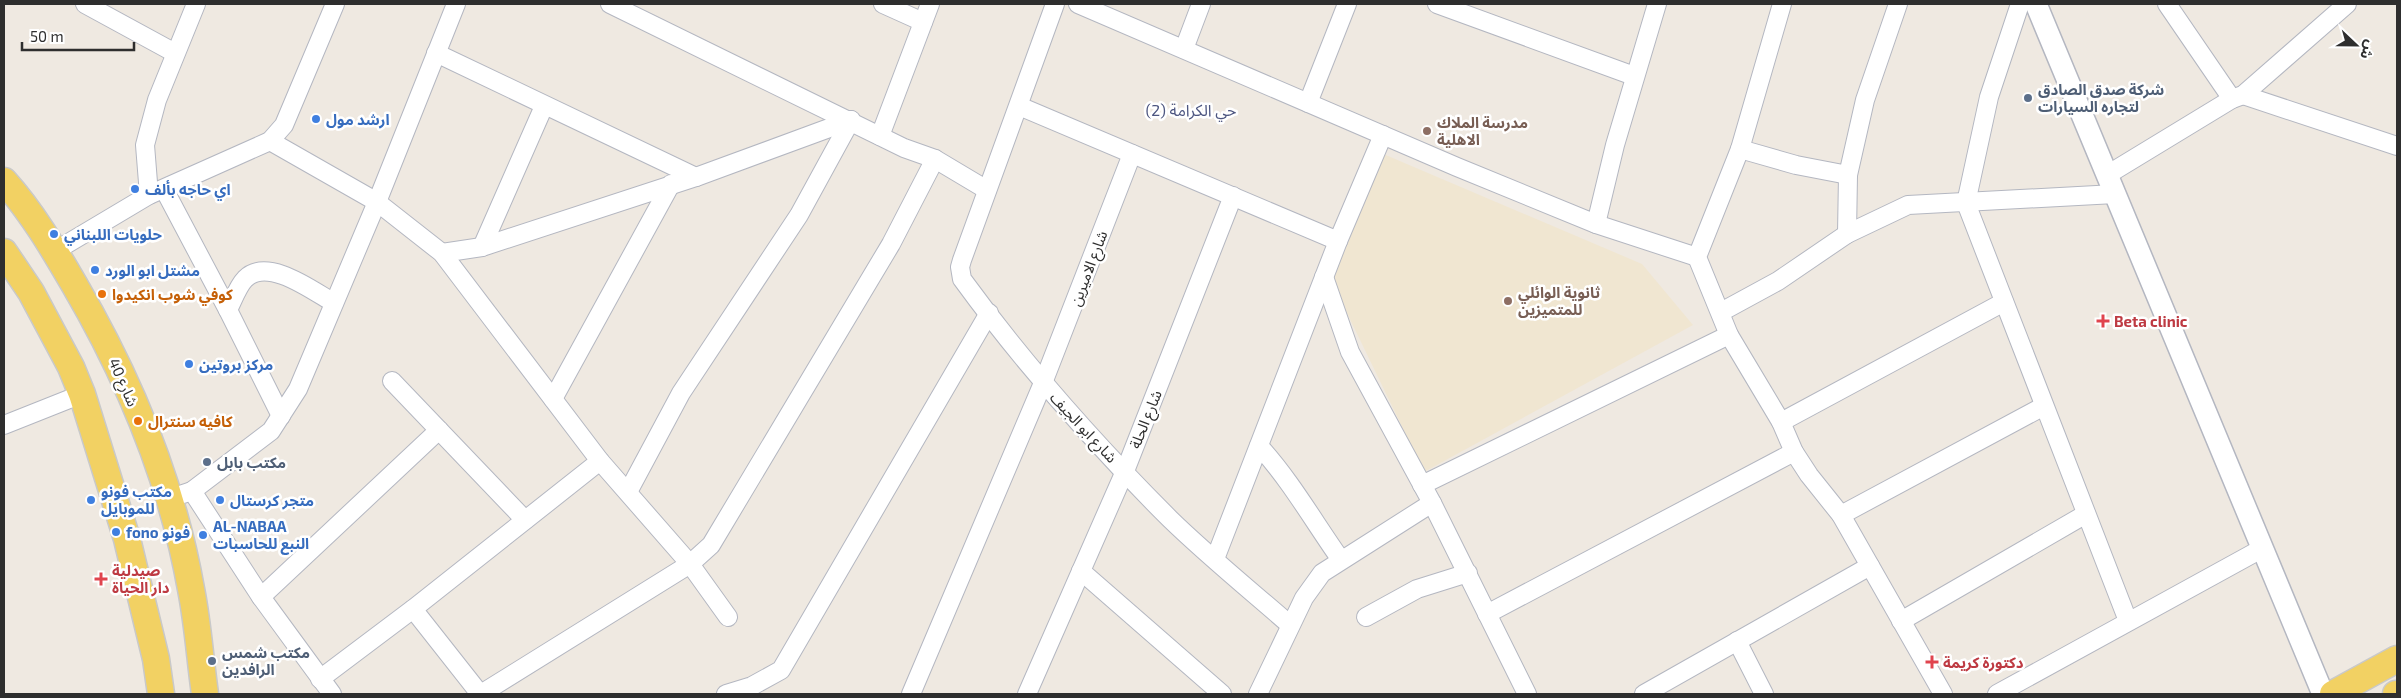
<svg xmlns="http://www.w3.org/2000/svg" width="2401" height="698" font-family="'Exo 2','Noto Sans Arabic',sans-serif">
	<rect width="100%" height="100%" fill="#efe9e1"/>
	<path fill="#f0e6d1" d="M1381,153l261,111 51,61 -269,147 -94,-194z"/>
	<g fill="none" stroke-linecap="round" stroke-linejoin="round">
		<defs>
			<g id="minor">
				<path d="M85,4l90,49"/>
				<path d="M610,4l294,144 31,11 52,31"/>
				<path d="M883,4l40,18"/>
				<path d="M1055,4l-93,256 -2,7 2,12c62,85 133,165 208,240 38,37 80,71 120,106"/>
				<path d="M1078,4l379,163 139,57 101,33"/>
				<path d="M1437,4l197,72"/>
				<path d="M1782,4l-42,145 -43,108 32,78 52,87 13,30 15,23 32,40 102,179"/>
				<path d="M2020,4l-31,93 -23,106 162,418"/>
				<path d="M2167,4l65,95"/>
				<path d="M1184,49l17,-45"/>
				<path d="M436,53l260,124"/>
				<path d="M2243,95l154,51"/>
				<path d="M1308,103l39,-99"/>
				<path d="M1019,106l319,135"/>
				<path d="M880,136l50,-132"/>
				<path d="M270,141l107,61 65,51 158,208 90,103 38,53"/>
				<path d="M1740,149l56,16 52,10"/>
				<path d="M2107,175l125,-76 11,-4 104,-91"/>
				<path d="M164,189l64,121"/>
				<path d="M149,195l-4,-50 12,-45 39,-96"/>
				<path d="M1596,224l19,-79 42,-141"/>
				<path d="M1847,234l1,-59 17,-75 33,-96"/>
				<path d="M482,247l62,-141"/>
				<path d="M55,251l94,-56 121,-54 14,-16 51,-121"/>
				<path d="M442,253l40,-6 214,-70 155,-57"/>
				<path d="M1324,277l26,75 82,151 95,191"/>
				<path d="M1721,312l57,-31 69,-47 61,-29 207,-11"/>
				<path d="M392,381l133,139"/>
				<path d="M553,399l118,-215"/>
				<path d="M281,416l-53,-106c5,-10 10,-24 17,-31 22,-23 68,12 89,24"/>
				<path d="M1781,422l223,-120"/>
				<path d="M4,425l78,-31"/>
				<path d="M1259,446c32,35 55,76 82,114"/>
				<path d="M1422,485l307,-150"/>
				<path d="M192,491l79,-60 27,-42 79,-187 79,-198"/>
				<path d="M628,492l53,-99 118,-178 52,-95"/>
				<path d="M183,494l9,-3 69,106 71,97"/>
				<path d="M1841,515l203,-109"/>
				<path d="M1215,559l123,-318 45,-106"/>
				<path d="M1081,571l141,123"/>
				<path d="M261,597l178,-167"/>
				<path d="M413,609l67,85"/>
				<path d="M1487,614l307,-162"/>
				<path d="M1366,617l51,-28 51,-16"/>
				<path d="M1901,621l185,-107"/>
				<path d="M1737,641l27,53"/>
				<path d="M320,679l93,-70 187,-148"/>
				<path d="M481,694l209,-130 21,-19 180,-301 44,-85"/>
				<path d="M726,694l26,-8 29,-16 208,-357"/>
				<path d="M911,694l132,-311 89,-229"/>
				<path d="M1027,694l98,-223 108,-275"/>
				<path d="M1258,694l46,-96 18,-25 110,-70"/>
				<path d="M1644,694l226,-128"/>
				<path d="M1997,694l266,-146"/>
			</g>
			<path id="tertiary" d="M2036,4l287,690"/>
			<g id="primary">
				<path d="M4,181c28,31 49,67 70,103 55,94 98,198 117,305 7,35 9,70 14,105"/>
				<path d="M4,252l27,40 40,75 11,27 45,145 29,120 5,35"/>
				<path d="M2333,694l64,-35"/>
				<path d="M2396,694h1"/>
			</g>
		</defs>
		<use href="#minor" stroke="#b4b7c1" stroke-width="20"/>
		<use href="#tertiary" stroke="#b4b7c1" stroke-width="24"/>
		<use href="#primary" stroke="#c9c9c9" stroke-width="29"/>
		<use href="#minor" stroke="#fff" stroke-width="18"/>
		<use href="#tertiary" stroke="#fff" stroke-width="21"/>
		<use href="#primary" stroke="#f2d163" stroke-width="26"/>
	</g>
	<g fill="#5c6f8a" stroke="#fff" stroke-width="2">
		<circle cx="2028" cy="98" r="5"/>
		<circle cx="207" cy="462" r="5"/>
		<circle cx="212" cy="661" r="5"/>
	</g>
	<g fill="#3f7fe0" stroke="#fff" stroke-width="2">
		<circle cx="316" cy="119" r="5"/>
		<circle cx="135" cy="189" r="5"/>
		<circle cx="54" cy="234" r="5"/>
		<circle cx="95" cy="270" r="5"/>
		<circle cx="189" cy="364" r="5"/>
		<circle cx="91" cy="500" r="5"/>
		<circle cx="220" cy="500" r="5"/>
		<circle cx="116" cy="532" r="5"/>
		<circle cx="203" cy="535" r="5"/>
	</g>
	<g fill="#8d6e63" stroke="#fff" stroke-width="2">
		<circle cx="1427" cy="131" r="5"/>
		<circle cx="1508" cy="301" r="5"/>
	</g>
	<g fill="#e8710a" stroke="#fff" stroke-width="2">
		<circle cx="102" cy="294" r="5"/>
		<circle cx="138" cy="421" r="5"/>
	</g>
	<g fill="#e0444e" stroke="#fff" stroke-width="2">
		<path d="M2100.5 313.5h5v5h5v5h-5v5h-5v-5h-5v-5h5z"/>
		<path d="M98.5 571.5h5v5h5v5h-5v5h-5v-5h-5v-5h5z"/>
		<path d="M1929.5 654.5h5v5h5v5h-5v5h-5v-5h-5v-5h5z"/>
	</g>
	<g text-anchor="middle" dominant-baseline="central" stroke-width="5" stroke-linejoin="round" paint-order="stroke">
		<g font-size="15" font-weight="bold" fill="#4e5e75" stroke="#fff" text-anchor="start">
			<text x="2038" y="89">شركة صدق الصادق<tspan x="2038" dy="17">لتجاره السيارات</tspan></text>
			<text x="217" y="462">مكتب بابل</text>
			<text x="222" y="652">مكتب شمس<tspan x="222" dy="17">الرافدين</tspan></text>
		</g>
		<g font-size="15" font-weight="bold" fill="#366cbe" stroke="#fff" text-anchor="start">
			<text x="326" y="119">ارشد مول</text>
			<text x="145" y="189">اي حاجه بألف</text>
			<text x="64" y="234">حلويات اللبناني</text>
			<text x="105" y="270">مشتل ابو الورد</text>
			<text x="199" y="364">مركز بروتين</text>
			<text x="101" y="491">مكتب فونو<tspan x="101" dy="17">للموبايل</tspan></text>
			<text x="230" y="500">متجر كرستال</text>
			<text x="213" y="526">AL-NABAA<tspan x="213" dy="17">النبع للحاسبات</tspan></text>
			<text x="126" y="532">fono فونو</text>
		</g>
		<g font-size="15" font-weight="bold" fill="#785e54" stroke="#fff" text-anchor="start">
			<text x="1437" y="122">مدرسة الملاك<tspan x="1437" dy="17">الاهلية</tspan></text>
			<text x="1518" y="292">ثانوية الوائلي<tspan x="1518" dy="17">للمتميزين</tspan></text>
		</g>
		<g font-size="15" fill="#2e2e2e" stroke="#fff">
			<text transform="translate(1088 268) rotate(-69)">شارع الاميرين</text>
			<text transform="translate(124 382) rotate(66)">شارع 40</text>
			<text transform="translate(1145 419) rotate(-68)">شارع الحلة</text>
			<text transform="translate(1084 427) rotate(47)">شارع ابو الجيف</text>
		</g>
		<g font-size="15" font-weight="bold" fill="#c56008" stroke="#fff" text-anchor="start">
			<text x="112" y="294">كوفي شوب انكيدوا</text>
			<text x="148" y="421">كافيه سنترال</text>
		</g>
		<g font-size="15" font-weight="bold" fill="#be3a42" stroke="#fff" text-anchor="start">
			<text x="2114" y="321">Beta clinic</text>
			<text x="112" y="570">صيدلية<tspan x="112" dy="17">دار الحياة</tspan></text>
			<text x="1943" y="662">دكتورة كريمة</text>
		</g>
		<g font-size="16" fill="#4d5680" stroke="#fff">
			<text x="1191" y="109">حي الكرامة (2)</text>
		</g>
	</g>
	<rect width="2401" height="698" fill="none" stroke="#2e2e2e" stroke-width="10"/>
	<g transform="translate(2356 45) rotate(112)" stroke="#ffffff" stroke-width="4" paint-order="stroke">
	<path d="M0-4L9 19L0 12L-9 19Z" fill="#2e2e2e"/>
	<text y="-8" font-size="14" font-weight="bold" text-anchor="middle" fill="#2e2e2e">ش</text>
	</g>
	<path d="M22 42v8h112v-8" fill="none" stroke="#2e2e2e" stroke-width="2.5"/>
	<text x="30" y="42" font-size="15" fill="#2e2e2e" stroke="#ffffff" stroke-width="4" paint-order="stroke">50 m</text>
</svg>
